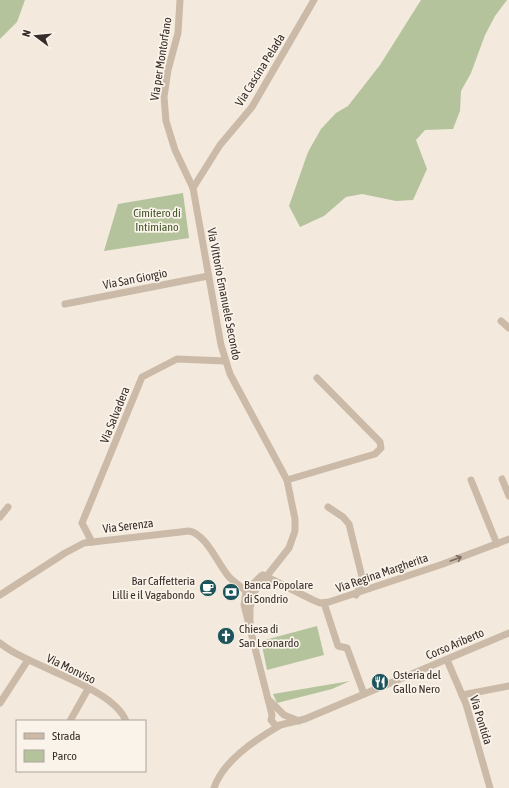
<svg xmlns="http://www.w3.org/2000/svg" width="509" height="788" font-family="'Asap Condensed',sans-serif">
	<rect width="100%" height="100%" fill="#f3eadd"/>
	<g fill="#b4c39c">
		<path d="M0,0h25l-8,22 -17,17z"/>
		<path d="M421,0h86l-12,16 -10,19 -14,38 -10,18 -1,20 -7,18 -28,1 -9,10 11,29 -14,31 -17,1 -34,-7 -16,3 -22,19 -24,11 -11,-21 19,-54 13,-23 15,-16 12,-7 32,-41z"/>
		<path d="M183,193l6,45 -85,13 14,-47z"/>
		<path d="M317,626l7,29 -57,15 -6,-29z"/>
		<path d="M350,681l-18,8 -55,14 -4,-9z"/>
	</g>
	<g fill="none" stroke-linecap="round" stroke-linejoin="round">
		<g stroke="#cbbaa8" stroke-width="7">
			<path d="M180,0l-2,33 -10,37 -4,27 2,24 9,29 18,38 28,157 9,29 57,106 8,39v12l-6,17 -35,44 -4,16v19"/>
			<path d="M193,188l27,-43 32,-38 62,-107"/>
			<path d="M65,304l143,-28"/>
			<path d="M501,321l8,7"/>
			<path d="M502,479l7,17"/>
			<path d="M287,480l88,-26 6,-6 -1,-6 -63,-64"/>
			<path d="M471,480l26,64"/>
			<path d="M328,507l15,10 6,7 13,53 -1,7 -5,11"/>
			<path d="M0,517l8,-10"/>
			<path d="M92,542l-10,-19 60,-146 35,-18 48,2"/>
			<path d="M263,575l50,25 7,3 9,-1 114,-38 66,-25"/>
			<path d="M261,576l-15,15 -2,14 28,110 -1,5 5,6 29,-7 204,-86"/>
			<path d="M0,595l65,-42 19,-10 105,-12c17,3 29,33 40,46 6,6 13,10 19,16"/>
			<path d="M324,603l14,43 9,2 17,46"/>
			<path d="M0,643c30,25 112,43 126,78"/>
			<path d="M447,660l19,44 24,84"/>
			<path d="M462,695l47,-9"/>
			<path d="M270,701l14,14 15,6"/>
			<path d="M0,703l28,-43"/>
			<path d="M70,721l18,-32"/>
			<path d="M214,788c9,-27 41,-48 65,-62"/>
		</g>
	</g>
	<defs><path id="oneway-shaft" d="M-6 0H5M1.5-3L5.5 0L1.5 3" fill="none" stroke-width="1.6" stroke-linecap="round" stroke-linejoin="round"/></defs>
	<use stroke="#7a6d62" href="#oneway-shaft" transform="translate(456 559) rotate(-20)"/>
	<defs>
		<symbol id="cafe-disc" viewBox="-11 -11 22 22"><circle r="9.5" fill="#1d545b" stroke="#faf3ea"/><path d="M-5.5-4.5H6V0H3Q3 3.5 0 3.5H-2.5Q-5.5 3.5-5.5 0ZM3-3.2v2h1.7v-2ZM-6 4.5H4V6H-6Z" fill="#fff"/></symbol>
		<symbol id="bank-disc" viewBox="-11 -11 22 22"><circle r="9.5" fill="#1d545b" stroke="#faf3ea"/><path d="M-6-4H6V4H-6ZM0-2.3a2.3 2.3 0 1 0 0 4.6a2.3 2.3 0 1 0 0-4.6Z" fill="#fff"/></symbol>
		<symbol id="church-disc" viewBox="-11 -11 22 22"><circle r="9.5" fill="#1d545b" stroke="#faf3ea"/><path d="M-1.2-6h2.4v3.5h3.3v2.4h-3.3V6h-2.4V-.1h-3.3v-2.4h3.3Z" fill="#fff"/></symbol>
		<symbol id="restaurant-disc" viewBox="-11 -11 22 22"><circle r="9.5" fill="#1d545b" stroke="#faf3ea"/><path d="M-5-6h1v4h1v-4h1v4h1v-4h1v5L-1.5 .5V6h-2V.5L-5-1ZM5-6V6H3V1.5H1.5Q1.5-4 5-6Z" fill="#fff"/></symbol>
	</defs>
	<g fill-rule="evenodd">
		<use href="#cafe-disc" x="198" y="578" width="20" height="20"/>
		<use href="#bank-disc" x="221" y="582" width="20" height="20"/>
		<use href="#church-disc" x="216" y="626" width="20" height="20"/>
		<use href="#restaurant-disc" x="370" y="672" width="20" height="20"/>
	</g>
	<g text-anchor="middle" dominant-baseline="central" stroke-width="3.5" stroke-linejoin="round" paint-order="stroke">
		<g font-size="12" fill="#382e29" stroke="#faf3ea">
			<text transform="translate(161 59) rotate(-81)">Via per Montorfano</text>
			<text transform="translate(260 70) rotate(-58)">Via Cascina Pelada</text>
			<text transform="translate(135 279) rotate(-11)">Via San Giorgio</text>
			<text transform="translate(224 294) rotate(79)">Via Vittorio Emanuele Secondo</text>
			<text transform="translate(115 415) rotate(-68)">Via Salvadera</text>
			<text transform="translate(128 526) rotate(-7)">Via Serenza</text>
			<text transform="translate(382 573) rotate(-19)">Via Regina Margherita</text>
			<text transform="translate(455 644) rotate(-23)">Corso Ariberto</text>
			<text transform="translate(71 669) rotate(26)">Via Monviso</text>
			<text transform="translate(481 720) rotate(73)">Via Pontida</text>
		</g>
		<g font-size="12" fill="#45572c" stroke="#faf3ea">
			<text x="157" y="213">Cimitero di<tspan x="157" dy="14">Intimiano</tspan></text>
		</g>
		<g font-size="12" fill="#382e29" stroke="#faf3ea" text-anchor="start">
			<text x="195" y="581" text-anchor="end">Bar Caffetteria<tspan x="195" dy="14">Lilli e il Vagabondo</tspan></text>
			<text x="244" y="585">Banca Popolare<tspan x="244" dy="14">di Sondrio</tspan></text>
			<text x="239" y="629">Chiesa di<tspan x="239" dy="14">San Leonardo</tspan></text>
			<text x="393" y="675">Osteria del<tspan x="393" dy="14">Gallo Nero</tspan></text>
		</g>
	</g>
	<rect x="16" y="720" width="130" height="52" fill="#faf3ea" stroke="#aca49d"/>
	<rect x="24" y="733" width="20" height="6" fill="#cbbaa8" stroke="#aca49d"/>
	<text x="52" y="740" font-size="12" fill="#382e29">Strada</text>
	<rect x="24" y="750" width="20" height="12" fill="#b4c39c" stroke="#aca49d"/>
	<text x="52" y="760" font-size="12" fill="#382e29">Parco</text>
	<g transform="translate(36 36) rotate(286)" stroke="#faf3ea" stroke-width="3" paint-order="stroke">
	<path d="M0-3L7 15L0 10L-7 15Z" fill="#382e29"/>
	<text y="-6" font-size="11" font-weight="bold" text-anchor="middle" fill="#382e29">N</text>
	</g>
</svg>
